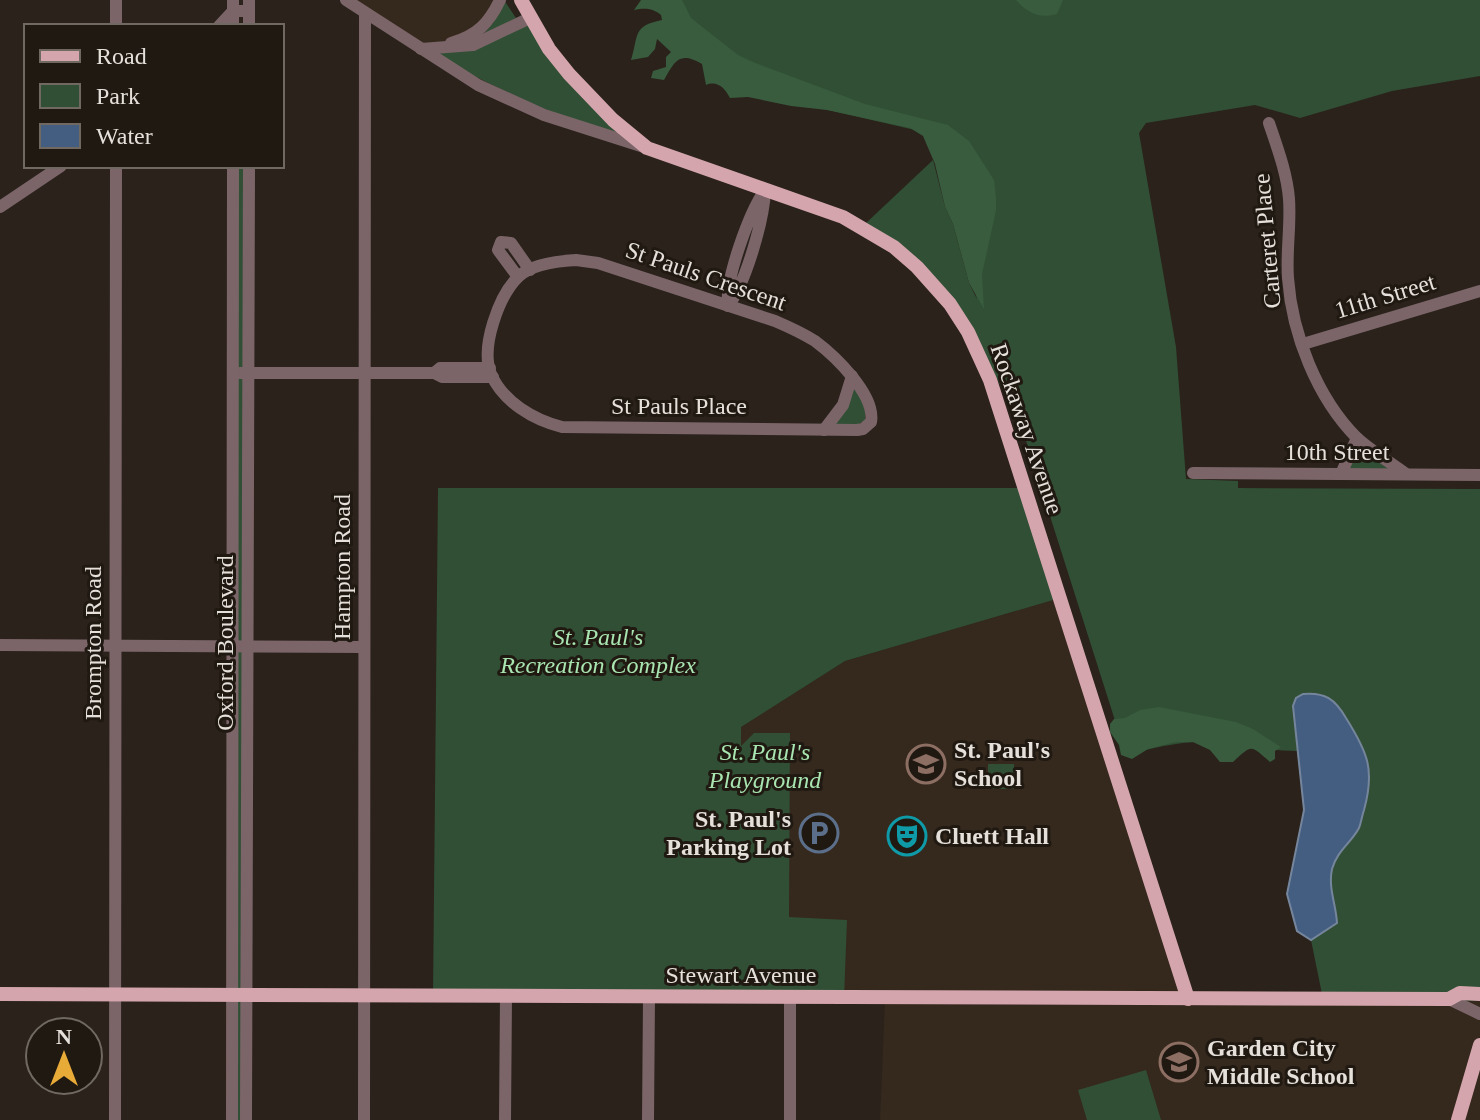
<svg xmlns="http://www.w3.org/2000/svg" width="1480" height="1120" font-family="Georgia,serif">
	<rect width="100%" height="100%" fill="#2a221b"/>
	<g fill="#35281d">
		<path d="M348,0h149l-6,14 -35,26 -34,7z"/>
		<path d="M1060,598l127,401 293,2v119h-600l5,-122h-41l-55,-81 -51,-116 3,-74 104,-66z"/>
	</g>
	<g fill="#314f35">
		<path d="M504,0l12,18 -34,18 11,-13z"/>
		<path d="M646,0h834v76l-88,15 -92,27 -45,-13 -109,18 -7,10 37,214 10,132 52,2v7l242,1v512l-157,-2 -12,-59 -14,-9 -10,-37 17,-84 -7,-59c-27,0 -51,-6 -77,-8 -33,-4 -63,4 -94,12l-105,-330 -41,-79 -36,-53 -79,-69 68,-64 12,47 8,17 16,59 8,16 -49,-166 -130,-30 -129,-83z"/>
		<path d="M529,22l99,117c-71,-20 -135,-53 -200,-87z"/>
		<path d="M234,166h13l-2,954h-11z"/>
		<path d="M853,387l12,16v17l-6,4h-24l14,-20z"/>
		<path d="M1360,443l34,26h-45z"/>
		<path d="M438,488h587l35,110 -215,63 -104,66v19l13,-13h36l-1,184 58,3 -3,78 -411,-2z"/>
		<rect x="988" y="764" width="26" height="25"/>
		<path d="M1146,1070l15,50h-74l-9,-30z"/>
	</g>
	<g fill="#385c3d">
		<path d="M641,0h41l9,18 47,37 15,7 112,42 83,21 21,16 25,39 2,17v14l-14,63 2,35 -15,-26 -16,-59 -8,-17 -10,-43 -12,-28 -13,-8 -83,-18 -36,-4 -43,-9 -18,1c-5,-10 -13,-18 -24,-13l-4,-21c-23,-13 -27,-3 -38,16l-13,-2 2,-7 13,-4v-10l5,-5 -14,-13 -2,10 -7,8 -17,3c8,-25 1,-34 31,-40l-1,-5c-9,-7 -16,-7 -27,-5z"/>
		<path d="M1016,0h47l-6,14c-17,5 -30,-1 -41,-14z"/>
		<path d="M1159,707l77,15 17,7 28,18 -6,4v8l-5,3c-20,-17 -17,-18 -37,0h-13l-10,-12 -17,-8h-17l-28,7 -16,10 -11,-4 -2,-10 -9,-13v-8l4,-5 11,-1 15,-8z"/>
	</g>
	<path fill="#445e81" stroke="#75859c" stroke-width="2" d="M1303,694c22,-2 32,5 43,24 22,35 29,52 18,92 -2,6 -3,13 -5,18 -8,15 -22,23 -27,41 -4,19 4,35 5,54l-26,17 -14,-9 -10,-37 17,-84 -11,-104 3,-8z"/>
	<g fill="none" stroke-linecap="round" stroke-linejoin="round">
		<g stroke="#7b6568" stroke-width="12">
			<path d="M116,0v26"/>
			<path d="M346,0l132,85 66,30 100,32"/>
			<path d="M219,26l14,-15h16"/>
			<path d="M233,26v-26"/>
			<path d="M249,26v-26"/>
			<path d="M451,43c26,-7 38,-20 49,-43"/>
			<path d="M421,49l52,-4 57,-27"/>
			<path d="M1269,123c8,24 18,50 20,76 2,26 -3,53 -1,79 4,56 29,120 69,160 14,13 33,24 49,36"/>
			<path d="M765,190c-1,29 -19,93 -37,116 -3,-27 21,-93 37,-116z"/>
			<path d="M0,207l61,-41"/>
			<path d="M576,260l22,3 177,58c14,6 27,12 40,20 20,15 61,54 56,81l-8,7 -6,1 -295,-3c-28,-7 -59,-25 -71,-53 -11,-27 8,-78 27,-97 13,-13 41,-16 58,-17z"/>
			<path d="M518,277l-20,-27 3,-8 10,1 19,27"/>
			<path d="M1303,344l177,-53"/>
			<path d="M240,373h194l8,4h51"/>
			<path d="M434,373l6,-5h50"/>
			<path d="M824,430l19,-25 9,-29"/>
			<path d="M1193,473l287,2"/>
			<path d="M1341,474l16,-36"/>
			<path d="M0,645l364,2"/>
			<path d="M1449,999l31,15"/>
			<path d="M115,1120l1,-954"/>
			<path d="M232,1120l1,-954"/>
			<path d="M246,1120l3,-954"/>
			<path d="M364,1120l1,-1106"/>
			<path d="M505,1120l1,-124"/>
			<path d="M648,1120l1,-123"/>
			<path d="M790,1120v-123"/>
		</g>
		<g stroke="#d4a5ad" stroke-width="14">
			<path d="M521,0l28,49 20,25 44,46 34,28 196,69 51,30 23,20 33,37 18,28 22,48 198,619"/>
			<path d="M0,994l1449,5 11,-6 20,1"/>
			<path d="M1458,1120l22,-75"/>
		</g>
	</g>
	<defs>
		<symbol id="school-ring" viewBox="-11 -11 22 22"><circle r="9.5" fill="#201912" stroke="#8d6e63" stroke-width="1.5"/><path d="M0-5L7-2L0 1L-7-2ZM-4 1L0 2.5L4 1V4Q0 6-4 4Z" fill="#8d6e63"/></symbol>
		<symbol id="parking-ring" viewBox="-11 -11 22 22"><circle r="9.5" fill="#201912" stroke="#5c6f8a" stroke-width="1.5"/><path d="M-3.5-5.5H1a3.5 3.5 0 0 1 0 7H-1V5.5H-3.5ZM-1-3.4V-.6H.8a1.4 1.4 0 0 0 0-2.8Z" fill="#5c6f8a"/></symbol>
		<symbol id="theatre-ring" viewBox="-11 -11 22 22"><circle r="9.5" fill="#201912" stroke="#0f9aa8" stroke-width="1.5"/><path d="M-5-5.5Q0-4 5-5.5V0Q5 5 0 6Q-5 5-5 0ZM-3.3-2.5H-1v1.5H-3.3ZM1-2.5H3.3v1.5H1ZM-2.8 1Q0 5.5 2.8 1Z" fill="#0f9aa8"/></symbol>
	</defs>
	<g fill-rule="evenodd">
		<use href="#school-ring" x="904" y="742" width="44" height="44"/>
		<use href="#parking-ring" x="797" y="811" width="44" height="44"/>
		<use href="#theatre-ring" x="885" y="814" width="44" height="44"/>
		<use href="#school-ring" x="1157" y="1040" width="44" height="44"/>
	</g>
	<g text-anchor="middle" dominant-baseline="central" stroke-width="6" stroke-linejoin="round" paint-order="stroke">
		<g font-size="24" fill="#e6e0db" stroke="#201912">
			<text transform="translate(1267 241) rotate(-95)">Carteret Place</text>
			<text transform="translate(706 276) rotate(19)">St Pauls Crescent</text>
			<text transform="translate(1385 296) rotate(-17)">11th Street</text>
			<text x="679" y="406">St Pauls Place</text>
			<text transform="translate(1027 429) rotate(71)">Rockaway Avenue</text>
			<text x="1337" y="452">10th Street</text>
			<text transform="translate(342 567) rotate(-90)">Hampton Road</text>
			<text transform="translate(93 643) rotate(-90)">Brompton Road</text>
			<text transform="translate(225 643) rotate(-90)">Oxford Boulevard</text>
			<text x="741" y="975">Stewart Avenue</text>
		</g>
		<g font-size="24" font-style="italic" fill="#a9e5b0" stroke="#201912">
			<text x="598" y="637">St. Paul's<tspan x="598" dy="28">Recreation Complex</tspan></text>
			<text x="765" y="752">St. Paul's<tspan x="765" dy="28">Playground</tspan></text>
		</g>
		<g font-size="24" font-weight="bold" fill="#e6e0db" stroke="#201912" text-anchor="start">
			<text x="954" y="750">St. Paul's<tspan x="954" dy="28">School</tspan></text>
			<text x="791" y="819" text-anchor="end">St. Paul's<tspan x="791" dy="28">Parking Lot</tspan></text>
			<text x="935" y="836">Cluett Hall</text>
			<text x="1207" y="1048">Garden City<tspan x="1207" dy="28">Middle School</tspan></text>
		</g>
	</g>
	<rect x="24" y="24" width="260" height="144" fill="#201912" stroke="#6f6962" stroke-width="2"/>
	<rect x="40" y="50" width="40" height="12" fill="#d4a5ad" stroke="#6f6962" stroke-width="2"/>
	<text x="96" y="64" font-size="24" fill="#e6e0db">Road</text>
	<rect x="40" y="84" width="40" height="24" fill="#314f35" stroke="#6f6962" stroke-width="2"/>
	<text x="96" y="104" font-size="24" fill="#e6e0db">Park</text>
	<rect x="40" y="124" width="40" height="24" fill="#445e81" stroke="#6f6962" stroke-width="2"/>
	<text x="96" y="144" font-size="24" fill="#e6e0db">Water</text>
	<g transform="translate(64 1056)"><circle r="38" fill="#201912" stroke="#6f6962" stroke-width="2"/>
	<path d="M0-6L14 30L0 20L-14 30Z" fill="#e8ab37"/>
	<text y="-12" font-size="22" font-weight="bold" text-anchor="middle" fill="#e6e0db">N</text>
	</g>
</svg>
